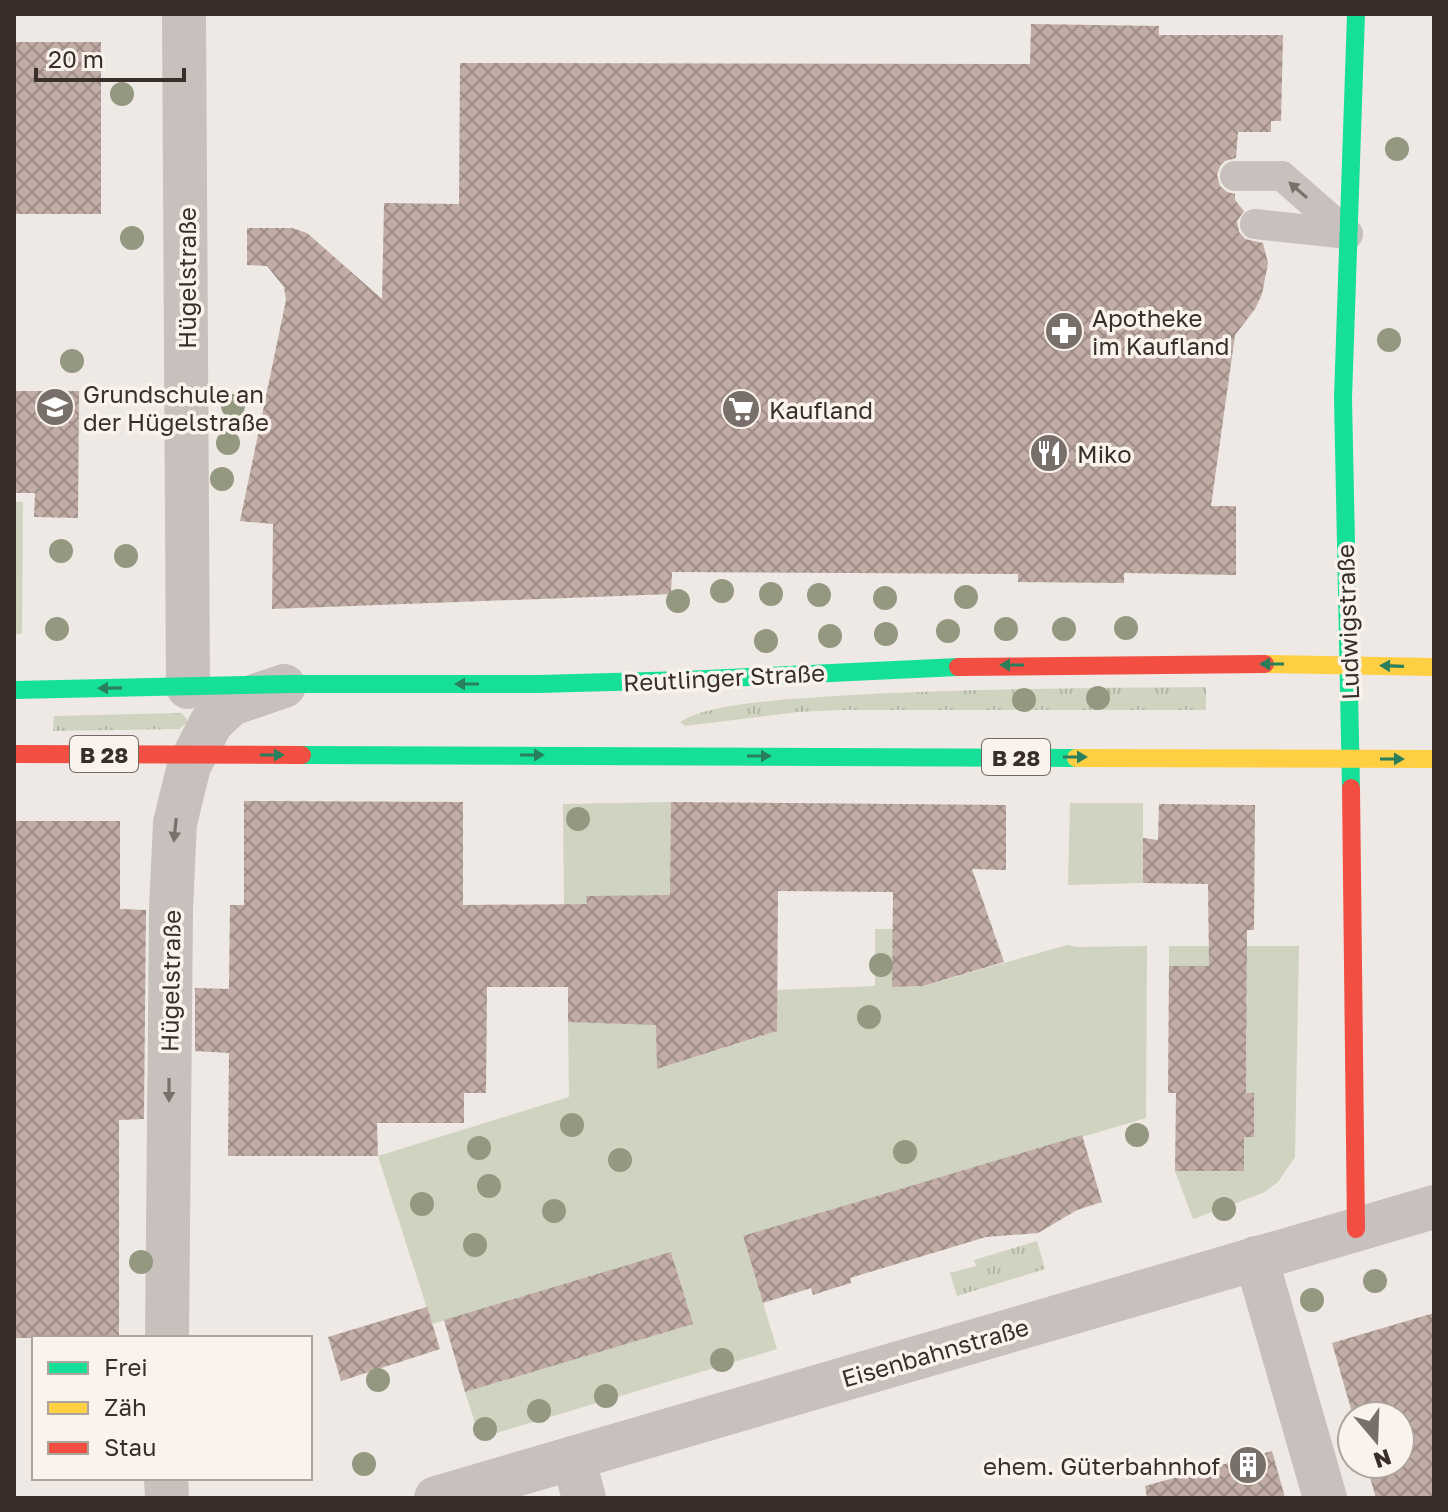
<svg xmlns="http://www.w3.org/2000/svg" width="1448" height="1512" font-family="'Golos Text',sans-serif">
	<defs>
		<pattern id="grass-tufts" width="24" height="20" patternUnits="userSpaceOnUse" patternTransform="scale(2)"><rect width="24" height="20" fill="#d0d3bf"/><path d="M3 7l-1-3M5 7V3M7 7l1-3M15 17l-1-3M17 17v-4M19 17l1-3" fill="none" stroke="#b3b5a4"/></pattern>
		<pattern id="building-cross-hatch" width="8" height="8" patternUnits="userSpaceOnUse" patternTransform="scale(2)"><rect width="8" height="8" fill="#c1aca6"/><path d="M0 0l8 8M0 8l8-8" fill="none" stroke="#9e8c87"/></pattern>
	</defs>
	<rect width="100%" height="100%" fill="#eee9e4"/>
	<g fill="url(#grass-tufts)">
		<path d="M1206,687v23h-367l-41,2 -113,14 -5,-4c30,-20 117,-23 155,-26 123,-7 247,-8 371,-9z"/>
		<path d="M181,713l6,6v4l-8,6 -126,2 1,-15z"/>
		<path d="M1037,1241l8,28 -88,27 -7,-23 26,-7 -2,-6z"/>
	</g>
	<g fill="#d0d3bf">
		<path d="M14,502h9l-1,132h-8z"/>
		<path d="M671,802l-1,224 -12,43 119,-38v-41l98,-4v-57h18l-1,58 32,-1 143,-41 9,2 71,-1 -1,172 -403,119 34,112 -297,89 -15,-46 227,-68 -20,-71 -240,71 -54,-168 191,-59 -1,-75 47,1 -29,-126 1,7h-23l-1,-100z"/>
		<path d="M1070,803h73v80l-75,2z"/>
		<path d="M1169,946h130l-4,211 -17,25 -15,11 -70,26 -18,-48h69v-34l10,-1v-42l-17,-1 9,-27 1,-36h-9l9,-27v-37h-78z"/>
	</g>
	<g fill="url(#building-cross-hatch)">
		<path d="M1031,24l128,2v9h124l-2,86h-10v11h-33l-2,26 -11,3 -5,5 -3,9 3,11 7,6 8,2v6l9,11 -7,10 2,11 6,7 18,4 5,20 -6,31 -7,15 -20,26 -24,171h25v69l-112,-2v10l-106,-1v-8l-346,-2 -1,22 -399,15 1,-85 -33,-3 46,-221 -2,-13 -17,-21 -20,-1v-37h45l15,5 75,66 2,-96 75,1 1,-141 570,1z"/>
		<rect x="14" y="42" width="87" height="172"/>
		<path d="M14,391h65l-1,127 -44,-1 1,-24h-21z"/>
		<path d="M244,801l219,1v103l124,-1 -1,-8 84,-1 1,-93 335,3v65l-34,-1 32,93 -81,24 -31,1 1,-95 -115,-1 -1,140 -120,38 -1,-44 -88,-3v-35h-81l-1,106h-22v30h-87l1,33h-150l1,-103 -34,-2v-63l34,1 1,-84h14z"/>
		<path d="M1159,804l96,1 -1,125h-7l-1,163h8v44h-10v34h-69l1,-78h-8l1,-127h40l-1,-82 -65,-1v-45l15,2z"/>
		<path d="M14,821h106v88l26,1 -2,209 -25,1v218h-105z"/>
		<path d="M1082,1135l20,67 -25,8 -39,23 -52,4 -136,41 1,5 -20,6 -18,6 -2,-7 -48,15 -20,-67z"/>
		<path d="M671,1252l22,72 -228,68 -21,-72z"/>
		<path d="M427,1307l13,42 -99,32 -13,-44z"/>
		<path d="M1434,1313v185h-58l-10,-34h34v-48h-47l-21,-73z"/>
		<path d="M1272,1451l13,47h-138l-2,-12z"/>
	</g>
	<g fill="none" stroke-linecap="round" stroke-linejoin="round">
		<g stroke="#c7c0bc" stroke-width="30">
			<path d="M1235,176h47l66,58"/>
			<path d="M1255,224l93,10"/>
		</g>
		<g stroke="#c7c0bc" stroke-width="44">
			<path d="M184,14l4,673"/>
			<path d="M1256,1258l69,240"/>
			<path d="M167,1338l4,-429 4,-86 14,-57 22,-43 20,-19 53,-18"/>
			<path d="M573,1458l11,40"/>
			<path d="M166,1478l1,20"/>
			<path d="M436,1498l998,-291"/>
		</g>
		<g stroke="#16e098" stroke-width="18">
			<path d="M14,690l278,-6h247l146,-4 273,-13"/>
			<path d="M302,755l774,3"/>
			<path d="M1351,788l-8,-390 13,-384"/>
		</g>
		<g stroke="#ffcf43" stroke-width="18">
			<path d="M1265,664l169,3"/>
			<path d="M1076,758l358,1"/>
		</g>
		<g stroke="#f24e42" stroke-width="18">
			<path d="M958,667l307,-3"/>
			<path d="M14,754l288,1"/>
			<path d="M1351,788l5,441"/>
		</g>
	</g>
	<g fill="#949880">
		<circle cx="122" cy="94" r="12"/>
		<circle cx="1397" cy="149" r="12"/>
		<circle cx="132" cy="238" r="12"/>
		<circle cx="1389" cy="340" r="12"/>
		<circle cx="72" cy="361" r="12"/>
		<circle cx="233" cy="406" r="12"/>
		<circle cx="228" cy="443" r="12"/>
		<circle cx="222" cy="479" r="12"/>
		<circle cx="61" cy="551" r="12"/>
		<circle cx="126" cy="556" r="12"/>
		<circle cx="722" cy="591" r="12"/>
		<circle cx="771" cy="594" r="12"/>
		<circle cx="819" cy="595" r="12"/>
		<circle cx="966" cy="597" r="12"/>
		<circle cx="885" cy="598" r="12"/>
		<circle cx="678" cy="601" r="12"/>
		<circle cx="1126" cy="628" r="12"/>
		<circle cx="57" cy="629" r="12"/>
		<circle cx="1006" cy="629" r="12"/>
		<circle cx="1064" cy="629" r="12"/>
		<circle cx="948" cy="631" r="12"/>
		<circle cx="886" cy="634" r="12"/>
		<circle cx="830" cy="636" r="12"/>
		<circle cx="766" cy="641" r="12"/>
		<circle cx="1098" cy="698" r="12"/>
		<circle cx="1024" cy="700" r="12"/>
		<circle cx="578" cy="819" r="12"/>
		<circle cx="881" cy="965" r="12"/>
		<circle cx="869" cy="1017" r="12"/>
		<circle cx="572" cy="1125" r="12"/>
		<circle cx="1137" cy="1135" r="12"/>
		<circle cx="479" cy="1148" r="12"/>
		<circle cx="905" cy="1152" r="12"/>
		<circle cx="620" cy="1160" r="12"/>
		<circle cx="489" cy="1186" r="12"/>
		<circle cx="422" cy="1204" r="12"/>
		<circle cx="1224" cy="1209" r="12"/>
		<circle cx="554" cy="1211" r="12"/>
		<circle cx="475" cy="1245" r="12"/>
		<circle cx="141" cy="1262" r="12"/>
		<circle cx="1375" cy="1281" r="12"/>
		<circle cx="1312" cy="1300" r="12"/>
		<circle cx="722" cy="1360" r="12"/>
		<circle cx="378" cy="1380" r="12"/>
		<circle cx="606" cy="1396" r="12"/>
		<circle cx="539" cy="1411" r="12"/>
		<circle cx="485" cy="1429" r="12"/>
		<circle cx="364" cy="1464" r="12"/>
	</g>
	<defs><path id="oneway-solid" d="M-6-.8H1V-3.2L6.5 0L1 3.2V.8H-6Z" transform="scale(2)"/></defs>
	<g fill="#79706c">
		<use href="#oneway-solid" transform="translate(1298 190) rotate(-139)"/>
		<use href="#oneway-solid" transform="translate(175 830) rotate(96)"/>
		<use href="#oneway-solid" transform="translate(169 1090) rotate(90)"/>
	</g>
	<g fill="#297e5c">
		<use href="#oneway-solid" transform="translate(1272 664) rotate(180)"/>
		<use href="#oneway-solid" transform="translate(1012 665) rotate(180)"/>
		<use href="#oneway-solid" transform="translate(1392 666) rotate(-178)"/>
		<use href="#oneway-solid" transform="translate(467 684) rotate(-180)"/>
		<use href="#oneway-solid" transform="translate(110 688) rotate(179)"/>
		<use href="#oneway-solid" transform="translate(272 755)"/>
		<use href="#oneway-solid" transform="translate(532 755)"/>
		<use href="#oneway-solid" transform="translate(759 756)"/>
		<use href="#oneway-solid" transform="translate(1075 757)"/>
		<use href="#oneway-solid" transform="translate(1392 759)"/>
	</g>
	<defs>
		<symbol id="pharmacy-disc" viewBox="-11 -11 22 22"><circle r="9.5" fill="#786f6b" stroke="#faf3ec"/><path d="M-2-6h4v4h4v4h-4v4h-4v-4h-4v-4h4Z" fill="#fff"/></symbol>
		<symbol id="school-disc" viewBox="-11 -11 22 22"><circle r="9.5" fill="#786f6b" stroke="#faf3ec"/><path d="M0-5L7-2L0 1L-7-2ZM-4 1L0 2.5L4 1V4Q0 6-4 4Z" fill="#fff"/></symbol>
		<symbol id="supermarket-disc" viewBox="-11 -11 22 22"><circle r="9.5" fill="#786f6b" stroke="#faf3ec"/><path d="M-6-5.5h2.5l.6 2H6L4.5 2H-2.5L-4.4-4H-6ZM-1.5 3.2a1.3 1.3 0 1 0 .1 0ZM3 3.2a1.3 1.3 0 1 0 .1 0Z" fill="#fff"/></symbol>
		<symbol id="restaurant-disc" viewBox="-11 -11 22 22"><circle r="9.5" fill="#786f6b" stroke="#faf3ec"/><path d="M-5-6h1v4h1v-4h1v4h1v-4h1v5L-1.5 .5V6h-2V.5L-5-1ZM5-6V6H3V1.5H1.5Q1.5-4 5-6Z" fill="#fff"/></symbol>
		<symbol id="building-disc" viewBox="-11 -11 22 22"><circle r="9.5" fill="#786f6b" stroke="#faf3ec"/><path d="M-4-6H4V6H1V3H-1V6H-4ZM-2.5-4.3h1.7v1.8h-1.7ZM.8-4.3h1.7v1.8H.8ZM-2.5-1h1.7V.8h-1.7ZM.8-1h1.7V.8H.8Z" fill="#fff"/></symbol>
	</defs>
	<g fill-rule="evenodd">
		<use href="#pharmacy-disc" x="1042" y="309" width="44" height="44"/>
		<use href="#school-disc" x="33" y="385" width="44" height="44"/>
		<use href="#supermarket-disc" x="719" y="387" width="44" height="44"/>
		<use href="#restaurant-disc" x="1027" y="431" width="44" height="44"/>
		<use href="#building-disc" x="1226" y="1443" width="44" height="44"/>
	</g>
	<g text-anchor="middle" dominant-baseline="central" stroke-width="7" stroke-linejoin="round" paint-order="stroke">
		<g fill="#faf3ec" stroke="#736964" stroke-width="2">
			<rect x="70" y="736" width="68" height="36" rx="6"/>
			<rect x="982" y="739" width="68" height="36" rx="6"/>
		</g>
		<g font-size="22" font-weight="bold" fill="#392e2a">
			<text x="104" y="754">B 28</text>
			<text x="1016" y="757">B 28</text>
		</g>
		<g font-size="24" fill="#392e2a" stroke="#faf3ec">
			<text transform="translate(186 278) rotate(-90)">Hügelstraße</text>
			<text transform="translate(1347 622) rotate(-92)">Ludwigstraße</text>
			<text transform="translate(724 677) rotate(-3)">Reutlinger Straße</text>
			<text transform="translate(170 981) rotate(-89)">Hügelstraße</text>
			<text transform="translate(935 1352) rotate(-16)">Eisenbahnstraße</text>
		</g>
		<g font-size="24" fill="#392e2a" stroke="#faf3ec" text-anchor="start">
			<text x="1092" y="317">Apotheke<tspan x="1092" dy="28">im Kaufland</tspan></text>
			<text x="83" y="393">Grundschule an<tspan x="83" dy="28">der Hügelstraße</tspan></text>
			<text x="769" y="409">Kaufland</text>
			<text x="1077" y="453">Miko</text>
			<text x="1220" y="1465" text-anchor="end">ehem. Güterbahnhof</text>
		</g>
	</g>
	<rect width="1448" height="1512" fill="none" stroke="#392e2a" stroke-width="32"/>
	<rect x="32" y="1336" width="280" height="144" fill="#faf3ec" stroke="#ada49e" stroke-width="2"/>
	<rect x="48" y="1362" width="40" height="12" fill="#16e098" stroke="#ada49e" stroke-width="2"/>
	<text x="104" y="1376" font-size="24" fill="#392e2a">Frei</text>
	<rect x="48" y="1402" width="40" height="12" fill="#ffcf43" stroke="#ada49e" stroke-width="2"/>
	<text x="104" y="1416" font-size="24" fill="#392e2a">Zäh</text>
	<rect x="48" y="1442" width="40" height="12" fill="#f24e42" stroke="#ada49e" stroke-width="2"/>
	<text x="104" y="1456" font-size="24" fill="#392e2a">Stau</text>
	<g transform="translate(1376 1440) rotate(161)"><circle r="38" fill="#faf3ec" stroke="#ada49e" stroke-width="2"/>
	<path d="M0-6L14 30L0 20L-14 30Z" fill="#786f6b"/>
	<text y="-12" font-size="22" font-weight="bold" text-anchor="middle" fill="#392e2a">N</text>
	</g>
	<path d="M36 68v12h148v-12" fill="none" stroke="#392e2a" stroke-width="4"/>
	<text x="48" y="68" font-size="24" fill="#392e2a" stroke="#faf3ec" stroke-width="6" paint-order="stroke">20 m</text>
</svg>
